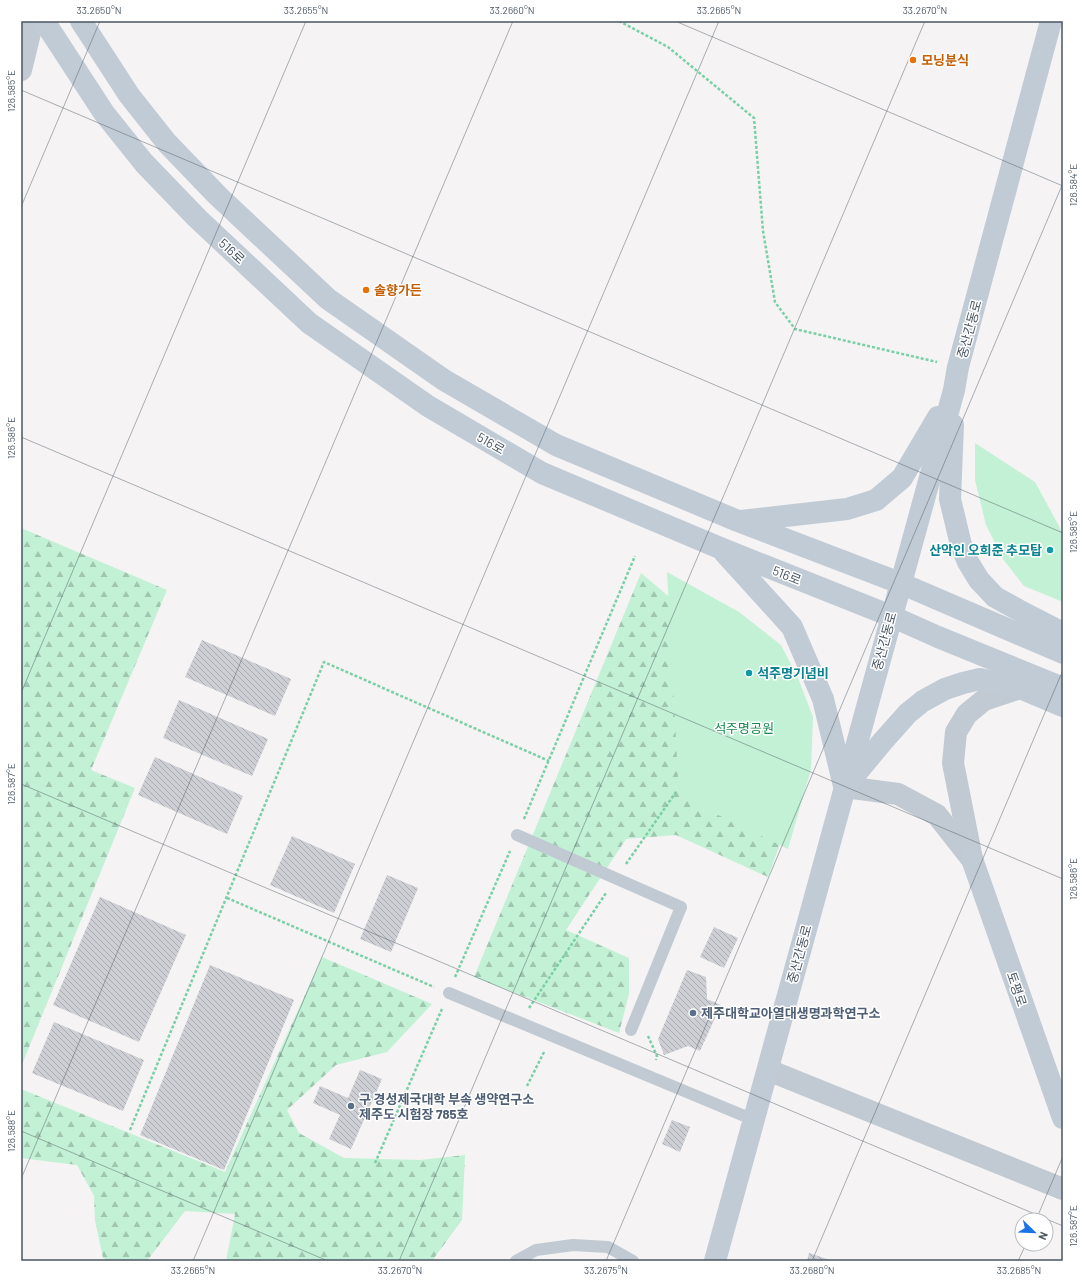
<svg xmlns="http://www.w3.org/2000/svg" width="1084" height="1282" font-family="Barlow,'Noto Sans KR',sans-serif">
	<defs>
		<pattern id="forest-firs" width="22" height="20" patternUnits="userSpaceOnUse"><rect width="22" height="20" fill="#c3f1d5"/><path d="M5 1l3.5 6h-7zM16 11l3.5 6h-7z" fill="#a0c6b0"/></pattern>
		<pattern id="building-back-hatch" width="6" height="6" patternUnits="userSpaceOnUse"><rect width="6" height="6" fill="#cdcfd5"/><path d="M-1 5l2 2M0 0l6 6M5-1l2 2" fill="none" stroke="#a8abb0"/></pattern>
	</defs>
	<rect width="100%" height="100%" fill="#f5f3f3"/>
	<g fill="url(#forest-firs)">
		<path d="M21,528l146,62 -76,180 44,18 -114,279z"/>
		<path d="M641,573l58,49 93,189 -24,66 -92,-42 -50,4 -60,91 63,28v36l-10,39 -145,-56z"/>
		<path d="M322,957l110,47 -45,48 -51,13 -49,45 12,23 45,25 76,2 45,-5 -3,65 -30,41h-206l9,-47 -50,-3 -38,50h-40l-4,-3 -8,-37 -1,-25 -17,-31 -56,-7v-69l204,83z"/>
	</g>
	<g fill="#c3f1d5">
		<path d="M975,443l60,39 24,44 4,11v65l-39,-16 -21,-27 -17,-34 -11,-45z"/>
		<path d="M667,572l72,40 42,33 17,33 15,39 -2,52 -23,80 -109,-53z"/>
	</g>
	<g fill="url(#building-back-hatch)">
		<path d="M202,640l89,39 -16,37 -90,-39z"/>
		<path d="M179,700l89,39 -16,37 -89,-38z"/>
		<path d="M155,757l88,39 -16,38 -89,-39z"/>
		<path d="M292,836l63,28 -21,49 -64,-28z"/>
		<path d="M387,875l31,13 -27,64 -31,-13z"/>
		<path d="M100,897l86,38 -47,107 -86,-37z"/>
		<path d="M714,927l24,11 -14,30 -24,-11z"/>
		<path d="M210,965l84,35 -70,170 -84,-35z"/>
		<path d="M687,970l19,7 1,22 14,6 -21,46 -12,-5 -24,9 -6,-16z"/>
		<path d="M54,1022l90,38 -21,51 -91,-38z"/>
		<path d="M360,1070l22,9 -31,70 -22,-10 11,-24 -27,-12 7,-17 28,12z"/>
		<path d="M672,1120l18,7 -10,25 -18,-8z"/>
		<path d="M809,1253l24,8h-26z"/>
	</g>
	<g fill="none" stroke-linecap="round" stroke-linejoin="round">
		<g stroke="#7ad0a6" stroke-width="2.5" stroke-dasharray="3 2" stroke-linecap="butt">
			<path d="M619,21l49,26 86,71 9,113 12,71 20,27 142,33"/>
			<path d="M524,819l111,-263"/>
			<path d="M626,864l50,-72"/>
			<path d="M227,898l207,89"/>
			<path d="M455,977l55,-126"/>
			<path d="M529,1008l77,-115"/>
			<path d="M648,1036l9,20 -1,4"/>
			<path d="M527,1086l17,-34"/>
			<path d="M130,1130l194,-468 225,99"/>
			<path d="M375,1163l67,-154"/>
		</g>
		<g stroke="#c1cad2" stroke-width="12">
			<path d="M517,835l164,72 -50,123"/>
			<path d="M449,993l305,127"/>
			<path d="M516,1261l20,-11 37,-5 35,2 25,14"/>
		</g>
		<g stroke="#c1cad2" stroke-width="22">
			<path d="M21,70l12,-49"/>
			<path d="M845,787l53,7 39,21 33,42"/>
			<path d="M972,859l-19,-96 3,-31 11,-18 17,-14 36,-12"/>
			<path d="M768,1070l295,119"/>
		</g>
		<g stroke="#c1cbd6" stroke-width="22">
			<path d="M44,21l60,92 40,50 53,55 112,105 119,83 114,67 178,75 171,68 47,21 125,51"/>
			<path d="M81,21l48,74 38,48 51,53 110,103 116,81 112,65 182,76 162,62 163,70"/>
			<path d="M953,425l-3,74 11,46 7,17 11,18 16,17 27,15 41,21"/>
			<path d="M741,521l106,-12 29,-9 26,-22 36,-61"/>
			<path d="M724,552l68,75 31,72 21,87"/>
			<path d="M849,782l34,-41 25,-28 15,-12 22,-12 18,-6 17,-4 40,9 43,18"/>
			<path d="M972,859l91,259"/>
			<path d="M715,1261c81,-290 157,-581 239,-871l4,-23 93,-346"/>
		</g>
	</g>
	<path fill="none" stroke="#4a5661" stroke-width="1" stroke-opacity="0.45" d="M675,21l388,165M21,90l1042,443M21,207l79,-186M21,437l1042,442M21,693l285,-672M21,784l1042,442M21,1131l307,130M21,1179l492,-1158M1036,1220l27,-64M193,1261l526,-1240M399,1261l526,-1240M606,1261l457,-1078M812,1261l251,-591M1018,1261l8,-17"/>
	<g fill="#e8710a" stroke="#fff" stroke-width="1.5">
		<circle cx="913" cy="60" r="4"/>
		<circle cx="366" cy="290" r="4"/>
	</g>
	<g fill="#0f9aa8" stroke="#fff" stroke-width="1.5">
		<circle cx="1050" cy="550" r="4"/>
		<circle cx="749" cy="673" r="4"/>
	</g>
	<g fill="#5c6f8a" stroke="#fff" stroke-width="1.5">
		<circle cx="693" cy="1013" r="4"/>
		<circle cx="351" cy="1106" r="4"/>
	</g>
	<g text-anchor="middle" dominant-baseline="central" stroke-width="3" stroke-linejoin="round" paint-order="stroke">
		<g font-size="13" font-weight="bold" fill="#c56008" stroke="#fff" text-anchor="start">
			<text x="921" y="60">모닝분식</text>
			<text x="374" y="290">솔향가든</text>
		</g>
		<g font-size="13" fill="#4a5661" stroke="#fff">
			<text transform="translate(232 251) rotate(43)">516로</text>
			<text transform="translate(969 329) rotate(-75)">중산간동로</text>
			<text transform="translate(491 443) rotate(30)">516로</text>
			<text transform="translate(787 575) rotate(22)">516로</text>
			<text transform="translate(884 641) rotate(-75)">중산간동로</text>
			<text transform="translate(799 954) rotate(-75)">중산간동로</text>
			<text transform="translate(1017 989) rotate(71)">토평로</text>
		</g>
		<g font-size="13" font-weight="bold" fill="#0d838f" stroke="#fff" text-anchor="end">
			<text x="1042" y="550">산악인 오희준 추모탑</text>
			<text x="757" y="673" text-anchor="start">석주명기념비</text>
		</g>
		<g font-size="13" fill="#17864f" stroke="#fff">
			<text x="744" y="728">석주명공원</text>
		</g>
		<g font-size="13" font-weight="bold" fill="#4e5e75" stroke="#fff" text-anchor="start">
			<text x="701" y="1013">제주대학교아열대생명과학연구소</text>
			<text x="359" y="1099">구 경성제국대학 부속 생약연구소<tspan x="359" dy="15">제주도 시험장 785호</tspan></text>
		</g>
	</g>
	<rect width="1084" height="1282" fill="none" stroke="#ffffff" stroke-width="44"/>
	<g transform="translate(1034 1232) rotate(113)"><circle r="19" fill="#ffffff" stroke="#b7bbc0"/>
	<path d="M0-3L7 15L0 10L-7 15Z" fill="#1a73e8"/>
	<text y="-6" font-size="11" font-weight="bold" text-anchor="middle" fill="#4a5661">N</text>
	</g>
	<rect x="22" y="22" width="1040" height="1238" fill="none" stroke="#4a5661" stroke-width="1.5"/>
	<g font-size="10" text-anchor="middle" fill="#4a5661">
		<text x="99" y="14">33.2650°N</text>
		<text x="306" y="14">33.2655°N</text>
		<text x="512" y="14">33.2660°N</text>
		<text x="719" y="14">33.2665°N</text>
		<text x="925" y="14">33.2670°N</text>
		<text transform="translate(11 91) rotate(-90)" y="4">126.585°E</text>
		<text transform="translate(1073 185) rotate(-90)" y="4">126.584°E</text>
		<text transform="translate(11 438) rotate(-90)" y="4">126.586°E</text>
		<text transform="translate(1073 532) rotate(-90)" y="4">126.585°E</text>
		<text transform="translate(11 784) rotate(-90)" y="4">126.587°E</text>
		<text transform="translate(1073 879) rotate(-90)" y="4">126.586°E</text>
		<text transform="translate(11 1131) rotate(-90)" y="4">126.588°E</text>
		<text transform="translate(1073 1226) rotate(-90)" y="4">126.587°E</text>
		<text x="193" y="1274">33.2665°N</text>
		<text x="400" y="1274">33.2670°N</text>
		<text x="606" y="1274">33.2675°N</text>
		<text x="812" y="1274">33.2680°N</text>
		<text x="1019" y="1274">33.2685°N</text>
	</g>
</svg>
